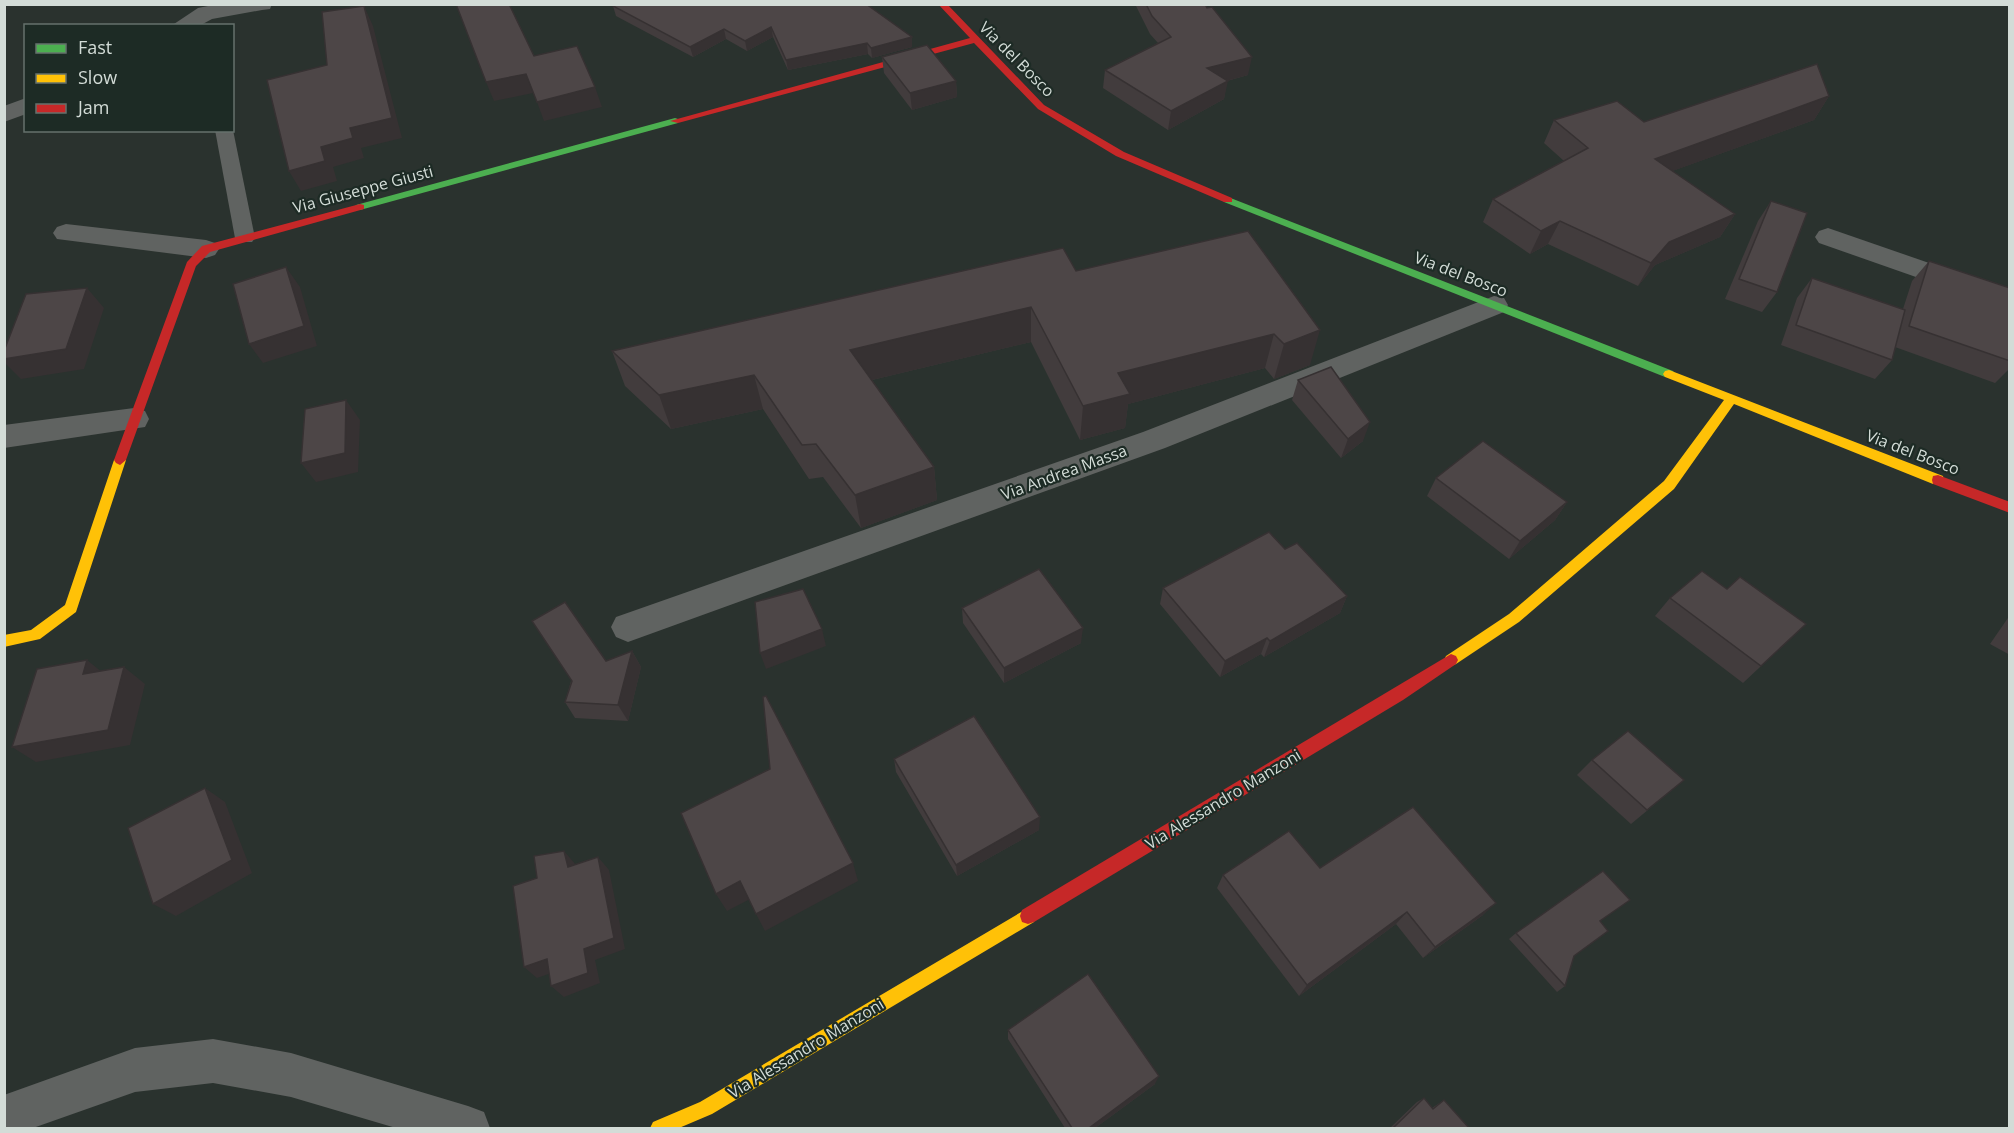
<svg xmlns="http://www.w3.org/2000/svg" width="2014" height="1133" font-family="'Open Sans',sans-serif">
	<rect width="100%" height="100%" fill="#2a322e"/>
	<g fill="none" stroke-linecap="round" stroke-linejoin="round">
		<path fill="#606361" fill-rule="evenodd" d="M215,130h18l22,108 -3,4h-14l-3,-4z"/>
		<g fill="#606361" fill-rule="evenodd">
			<path d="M218,4h54l-2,5 -8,1 -50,9 -13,7h-28l27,-18z"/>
			<path d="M26,98v16l-22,8v-16z"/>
			<path d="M66,224l140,16 9,3 4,6 -4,6 -9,3 -149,-19 -4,-6 4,-6z"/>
			<path d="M1828,228l182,63v19l-191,-67 -4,-6 4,-6z"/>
			<path d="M1494,296l10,2 4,7 -4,7 -339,136 -537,194 -12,-5 -5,-10 5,-10 527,-185z"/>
			<path d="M134,408l11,3 4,8 -4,8 -141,21v-23z"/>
			<path d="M213,1039l78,14 177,53 16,6 6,16h-94l-105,-31 -78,-14 -78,9 -102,36h-29v-33l131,-47z"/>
		</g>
		<g fill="#4caf50" fill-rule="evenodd">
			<path d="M675,118l3,1v4l-318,87 -5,-3 1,-2z"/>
			<path d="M1228,197l445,174 2,3 -2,3h-8l-441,-175 -1,-2z"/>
		</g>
		<g fill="#ffc107" fill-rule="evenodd">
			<path d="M1669,370l274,106 1,4 -1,4h-10l-199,-80 -60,85 -155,133 -63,42 -5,2 -5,-2 -2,-4 2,-4 63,-42 155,-133 60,-81 -59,-23 -2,-3 2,-3z"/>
			<path d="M120,455l6,5 -50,152 -36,27 -36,8v-12l27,-5 34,-25 49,-145z"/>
			<path d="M1028,908l6,2 2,6 -2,6 -322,192 -33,14h-29l3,-6 47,-20z"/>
		</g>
		<g fill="#c62828" fill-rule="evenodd">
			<path d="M938,4h9l97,101 80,47 108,46v4h-8l-108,-46 -78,-47 -64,-66 -296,80 -8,-2 300,-83z"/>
			<path d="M360,204l4,1v4l-154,43 -14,14 -70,194 -6,5 -4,-2 -2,-3 73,-198 15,-16z"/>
			<path d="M1938,475l72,27v11l-77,-29 -1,-4 1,-4z"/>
			<path d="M1451,654l5,2 2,4 -2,4 -53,36 -369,222 -6,2 -6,-2 -2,-6 2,-6z"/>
		</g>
	</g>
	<g fill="#423c3d">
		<path d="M1135,4h70l43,71 -21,6 -3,18 -56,31 -65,-42 2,-18 53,-27 -8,-9z"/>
		<path d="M613,6l299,41 -40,11 -4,-4 -80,16 -15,-33 -26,14 -21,-12 -33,18 -77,-41z"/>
		<path d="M882,57l74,24 1,16 -45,13 -28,-37z"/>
		<path d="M1829,96l-15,24 -142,51 63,43 -15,23 -65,28 -17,21 -90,-42 -18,10 -47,-32 10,-23 71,-38 -20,-18 10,-23 90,2z"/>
		<path d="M1771,201l6,91 -15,20 -37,-13 33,-78z"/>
		<path d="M1248,231l62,134 -36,14 -9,-11 -137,36 -3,24 -45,12 -49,-98 -159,38 62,87 3,33 -76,28 -38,-51 -14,2 -46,-70 -92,20 -46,-43 -13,-35 464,-80z"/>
		<path d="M1929,261l81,27v80l-15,15 -100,-36 -3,13 -17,19 -94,-34 16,-47 15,-20 91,31 9,-28z"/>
		<path d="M1298,380l65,61 -22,17 -49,-58z"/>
		<path d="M1436,478l131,24 -12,18 -46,39 -82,-63z"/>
		<path d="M1285,549l62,47 -7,17 -76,44 -3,-3 -41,23 -60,-73 3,-16z"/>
		<path d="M1727,589l79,35 -63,59 -88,-67 15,-18z"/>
		<path d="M962,608l119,35 -77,40 -41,-60z"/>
		<path d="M2010,615v40l-20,-11z"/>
		<path d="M632,651l9,16 -13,54 -53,-3 -10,-16 6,-21 35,-20z"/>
		<path d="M894,759l145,71 -82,46 -61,-104z"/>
		<path d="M1592,760l92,20 -53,44 -54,-49z"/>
		<path d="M1320,868l163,47 -60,43 -27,-34 -97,72 -82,-108 6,-13z"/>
		<path d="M1600,921l-26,35 -9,30 -8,6 -48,-53 7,-6z"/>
		<path d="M1008,1030l147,54 -60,44h-30l-57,-89z"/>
		<path d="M1424,1098l8,10 12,-8 25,28h-79l27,-26z"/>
	</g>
	<g fill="#363132">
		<path d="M364,6l9,20 29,112 -41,10 3,10 -31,9 4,14 -36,10 -12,-20 32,-24 29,-19z"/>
		<path d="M771,27l2,10 -26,14 -2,-10z"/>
		<path d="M724,29l2,10 -33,18 -3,-10z"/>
		<path d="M912,37v10l-40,11 -1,-10z"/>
		<path d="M867,43l1,11 -80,16 -2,-10z"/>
		<path d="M1252,57l-4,18 -44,12 3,-19z"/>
		<path d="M526,74l7,19 -39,8 -8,-19z"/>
		<path d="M956,81l1,16 -45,13 -2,-17z"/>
		<path d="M1228,81l-4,18 -56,31 3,-19z"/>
		<path d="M595,87l7,20 -58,14 -7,-19z"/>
		<path d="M1829,96l-15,24 -172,62 13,-23z"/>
		<path d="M1735,214l-15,23 -65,28 -17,21 13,-23 18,-21z"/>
		<path d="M1560,221l-12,23 -18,10 11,-23z"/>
		<path d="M286,267l14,20 17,59 -54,17 -14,-19z"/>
		<path d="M87,288l17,20 -20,61 -63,10 -17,-17v-3z"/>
		<path d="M1031,307v35l-176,42 -5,-34z"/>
		<path d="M1320,330l-10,35 -36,14 10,-35z"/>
		<path d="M1274,334l-9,34 -137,36 -3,24 -45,12 3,-34 35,-33z"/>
		<path d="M754,375l9,34 -92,20 -12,-34z"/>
		<path d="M346,400l14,20 -2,52 -42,10 -15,-19z"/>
		<path d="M1370,422l-7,19 -22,17 7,-19z"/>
		<path d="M934,467l3,33 -76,28 -6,-33z"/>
		<path d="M1567,502l-12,18 -46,39 11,-18z"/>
		<path d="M1347,596l-7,17 -76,44 6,-16z"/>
		<path d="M1083,628l-2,15 -77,40v-15z"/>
		<path d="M822,629l4,17 -60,23 -6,-16z"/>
		<path d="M1267,638l-6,16 -41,23 5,-16z"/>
		<path d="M632,651l9,16 -13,54 -10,-16z"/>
		<path d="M87,660l21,17 -25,-3z"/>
		<path d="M124,667l21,17 -15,61 -94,17 -24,-15z"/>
		<path d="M205,788l20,14 27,71 -76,43 -23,-12z"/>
		<path d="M1040,817l-1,13 -82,46 -1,-11z"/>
		<path d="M564,851l12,14 -8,2z"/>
		<path d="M598,857l11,13 16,79 -30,11 5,23 -36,14 -13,-11z"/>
		<path d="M853,863l5,18 -93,50 -9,-17z"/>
		<path d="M740,881l10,18 -23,12 -11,-17z"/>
		<path d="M1496,903l-13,12 -60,43 12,-11z"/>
		<path d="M1407,912l-11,12 -97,72 8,-11z"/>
		<path d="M547,959l13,11 -23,8 -13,-11z"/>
		<path d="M1159,1076l-4,8 -60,44h-6z"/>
	</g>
	<g fill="#4d4647" stroke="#363132" stroke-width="1.5">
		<path d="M456,4h53l25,52 43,-10 18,41 -58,15 -11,-28 -40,8z"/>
		<path d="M619,4h247l46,33 -41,11 -4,-5 -81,17 -15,-33 -26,14 -21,-12 -34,18 -77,-41z"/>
		<path d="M1146,4h59l2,4 5,-1 40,50 -45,11 21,13 -57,30 -66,-41 66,-33 -19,-21z"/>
		<path d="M364,6l28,112 -42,10 3,10 -32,9 4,14 -36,10 -22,-91 60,-15 -5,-53z"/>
		<path d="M927,45l29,36 -46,12 -28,-36z"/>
		<path d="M1817,64l12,32 -174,63 80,55 -66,28 -18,21 -91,-42 -19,10 -48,-32 95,-51 -34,-28 63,-19 27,21z"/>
		<path d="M1771,201l36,12 -30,79 -38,-13z"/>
		<path d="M1248,231l72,99 -36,14 -10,-10 -156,39 12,21 -47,12 -52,-99 -181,43 84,117 -79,28 -39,-51 -14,1 -48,-70 -95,20 -47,-44 451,-103 13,23z"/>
		<path d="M1929,261l81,27v73l-101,-35z"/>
		<path d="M286,267l18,59 -55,18 -16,-60z"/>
		<path d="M1812,278l93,32 -13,50 -96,-35z"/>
		<path d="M87,288l-21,61 -62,10v-8l22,-57z"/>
		<path d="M1331,367l39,55 -22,17 -50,-59z"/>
		<path d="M346,400l-1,53 -44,10 4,-54z"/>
		<path d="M1483,441l84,61 -47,39 -84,-63z"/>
		<path d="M1269,532l16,17 12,-6 50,53 -77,45 -3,-3 -42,23 -62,-73z"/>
		<path d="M1039,569l44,59 -79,40 -42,-60z"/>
		<path d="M1702,571l25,18 13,-12 66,47 -45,42 -91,-68z"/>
		<path d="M803,589l19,40 -62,24 -5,-51z"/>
		<path d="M565,602l41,59 26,-10 -14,54 -53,-3 7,-21 -40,-60z"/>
		<path d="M87,660l-4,14 41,-7 -16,63 -96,17 25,-78z"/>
		<path d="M766,696l87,167 -97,51 -16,-33 -24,13 -35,-81 89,-44 -7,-72z"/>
		<path d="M974,716l66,101 -84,48 -62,-106z"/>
		<path d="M1628,731l56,49 -37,30 -55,-50z"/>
		<path d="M205,788l27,72 -79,44 -25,-76z"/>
		<path d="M1413,807l83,96 -61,44 -28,-35 -100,73 -84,-110 66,-44 31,37z"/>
		<path d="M564,851l4,16 30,-10 16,81 -30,11 4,24 -37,13 -4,-27 -23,8 -11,-81 24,-8 -3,-22z"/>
		<path d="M1603,871l27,29 -30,21 8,10 -34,25 -9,30 -49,-53z"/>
		<path d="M1088,974l71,102 -70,52h-17l-64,-98z"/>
		<path d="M1424,1098l9,11 11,-9 25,28h-76z"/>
	</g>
	<g text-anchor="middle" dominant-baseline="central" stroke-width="4.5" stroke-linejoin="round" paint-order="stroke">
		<g font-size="16" fill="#d3dcd7" stroke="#1d2b25">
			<text transform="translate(1017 59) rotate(45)">Via del Bosco</text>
			<text transform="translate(363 189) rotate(-15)">Via Giuseppe Giusti</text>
			<text transform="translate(1461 274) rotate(21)">Via del Bosco</text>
			<text transform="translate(1913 452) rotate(21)">Via del Bosco</text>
			<text transform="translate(1064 472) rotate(-20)">Via Andrea Massa</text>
			<text transform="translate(1223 799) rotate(-31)">Via Alessandro Manzoni</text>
			<text transform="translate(806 1048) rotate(-31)">Via Alessandro Manzoni</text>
		</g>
	</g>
	<rect width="2014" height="1133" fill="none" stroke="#d3dcd7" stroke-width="12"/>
	<rect x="24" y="24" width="210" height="108" fill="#1d2b25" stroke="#66726c" stroke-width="1.5"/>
	<rect x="36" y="44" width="30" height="9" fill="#4caf50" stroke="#66726c" stroke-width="1.5"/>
	<text x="78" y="54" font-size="18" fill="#d3dcd7">Fast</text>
	<rect x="36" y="74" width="30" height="9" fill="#ffc107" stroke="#66726c" stroke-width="1.5"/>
	<text x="78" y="84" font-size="18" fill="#d3dcd7">Slow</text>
	<rect x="36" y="104" width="30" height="9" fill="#c62828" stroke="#66726c" stroke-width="1.5"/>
	<text x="78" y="114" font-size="18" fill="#d3dcd7">Jam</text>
</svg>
